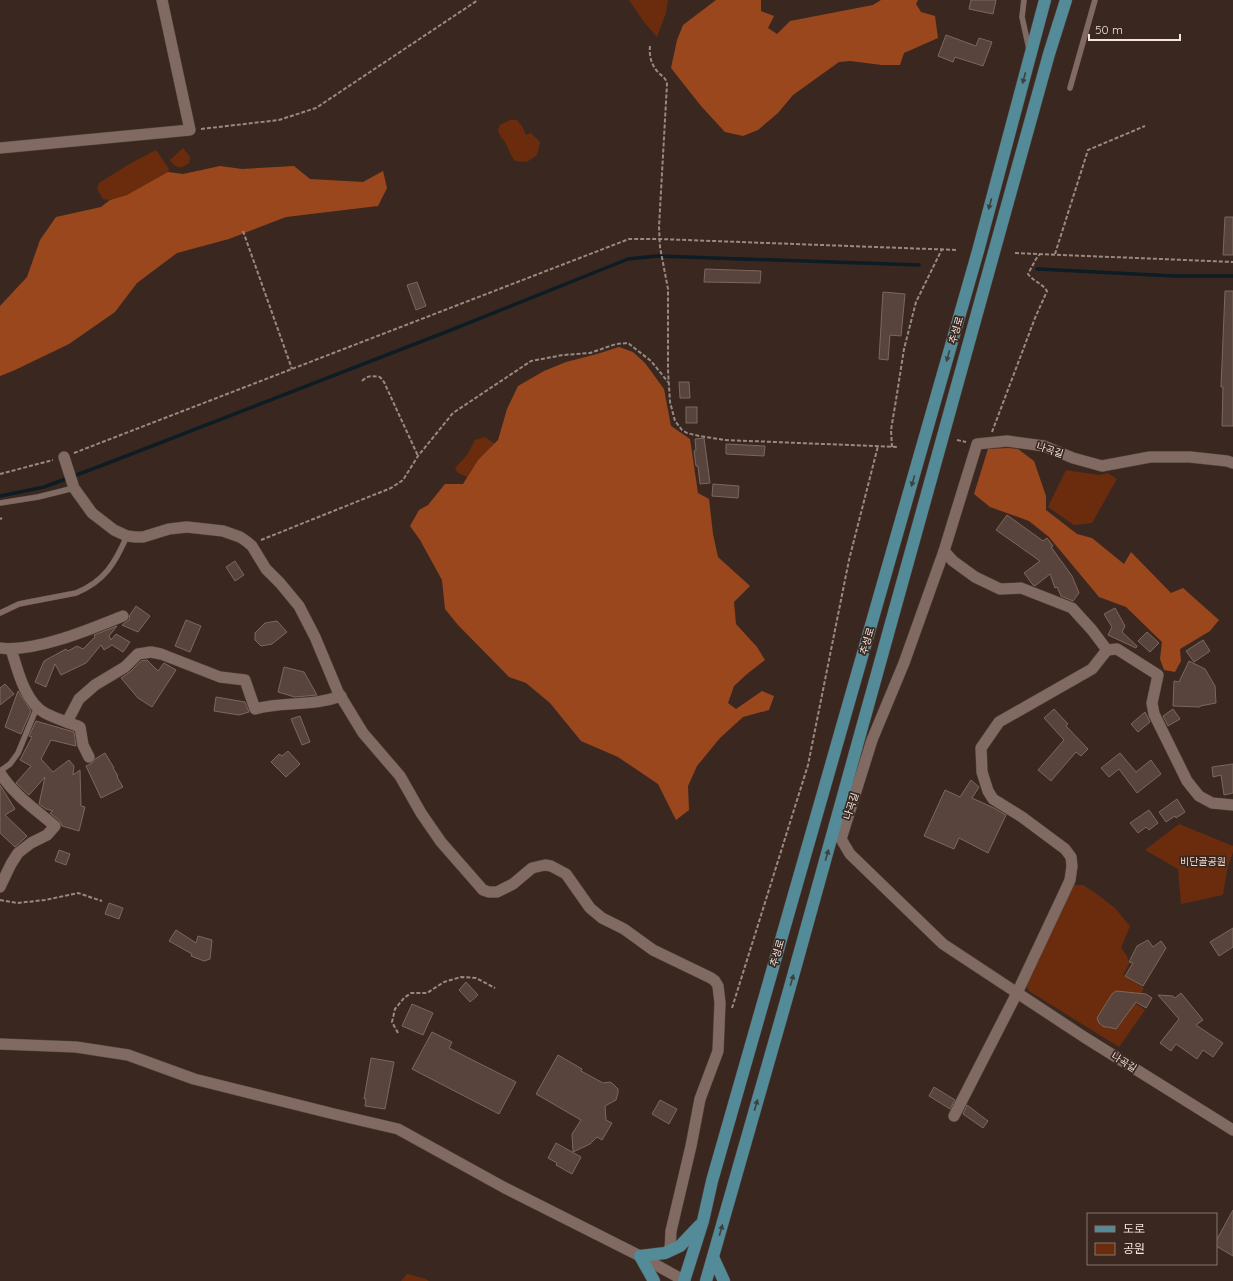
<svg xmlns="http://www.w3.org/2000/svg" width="1233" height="1281" font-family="Quicksand,'Noto Sans KR',sans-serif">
	<rect width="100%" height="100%" fill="#3a2820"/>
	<g fill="#6a2c0d">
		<path d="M629,0h39l-2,13 -9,24 -13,-15z"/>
		<path d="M510,120h7l5,6 4,9 5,-2 9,9 -3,13 -10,7 -12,-1c-5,-6 -6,-12 -10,-19 -3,-4 -6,-7 -7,-12l2,-5z"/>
		<path d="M183,148l7,9 -1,6c-8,6 -13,6 -19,-3z"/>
		<path d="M156,150l13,19 -1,3c-17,10 -46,31 -65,27l-6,-10 2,-6 32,-20z"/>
		<path d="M485,437l10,7 -17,16 -11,17 -9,-4 -3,-5 12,-13 8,-15z"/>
		<path d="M1066,470l33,5 9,-2 9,6 -25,44 -18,2 -26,-18z"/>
		<path d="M1179,824l54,22v6l-6,18 -4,25 -42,9 -3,-35 -33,-19z"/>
		<path d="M1073,885h10l11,7 21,16 15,18 -9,22 6,8 2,8 -6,11 21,13 -9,15 10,7 -26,37 -90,-56 -3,-6z"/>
		<path d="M407,1274l19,5 3,2h-28z"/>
	</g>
	<g fill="#9b471e">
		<path d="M716,0h45v11l13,5 -6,12 9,6 13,-13 83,-16 8,-5h37l-2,4 5,8 14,4 3,22 -34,15 -4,12h-18l-32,-4 -11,1 -46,33 -15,18 -20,17 -15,6 -18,-4 -24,-26 -30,-38 6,-28 6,-15z"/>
		<path d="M220,166l22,3 52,-3 16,13 53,3 20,-11 4,17 -9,18 -92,11 -57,22 -52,14 -40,30 -22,29 -46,32 -54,26 -15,6v-70l27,-29 13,-37 16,-23 45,-10 9,-7 17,-5 41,-23 15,2z"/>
		<path d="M619,347l14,5 12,11 19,26 7,37 19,13 8,54 11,6 4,35 5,23 32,29 -16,16 2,22 21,23 8,13 -18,14 -13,12 -6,17 8,6 26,-18 12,5 -5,14 -26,7 -23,21 -23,28 -9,20 1,24 -13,10 -18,-36 -40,-27 -37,-16 -31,-38 -24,-20 -17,-6 -51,-52 -13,-16 -3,-29 -22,-40 -10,-14 9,-16 9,-5 17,-21h18l15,-24 20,-20 9,-31 11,-23 26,-15 22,-9 31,-8z"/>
		<path d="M1008,448l10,1 16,12 12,35v14l31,24 15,4 32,26 7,-12 40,41 12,-5 36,32 -9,11 -30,18 1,12 -6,11 -11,-2 -4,-11 2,-17 -36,-35 -27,-10 -50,-60 -20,-16 -39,-14 -16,-13 14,-45z"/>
	</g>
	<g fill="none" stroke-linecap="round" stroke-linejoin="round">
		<g stroke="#0d1d23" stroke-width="3.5">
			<path d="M1037,269l137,7h59"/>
			<path d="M0,496l44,-9 59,-22 348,-135 177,-71 29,-3 262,9"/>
		</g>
	</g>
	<g fill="#58443c" stroke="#7c675e">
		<path d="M971,0h25l-3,14 -24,-5z"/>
		<path d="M946,35l30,11 3,-8 13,4 -9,24 -28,-9 -2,5 -15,-6z"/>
		<path d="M1225,217h8v38h-10z"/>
		<path d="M705,269l56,2 -1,12 -56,-1z"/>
		<path d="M417,282l9,24 -10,4 -9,-25z"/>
		<path d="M1225,291h8v135h-11l1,-39h-2z"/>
		<path d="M883,292l22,2 -4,42 -11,-1 -2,25 -9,-1z"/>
		<path d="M679,382h10l1,16h-10z"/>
		<rect x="686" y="407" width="11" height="16"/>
		<path d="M704,438l6,45 -10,1 -2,-18h-2l-2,-15 2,-1 -1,-11z"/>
		<path d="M726,444l39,2 -1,10 -38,-2z"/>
		<path d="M713,484l26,2 -1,12 -26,-2z"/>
		<path d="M1007,515l36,26 4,-3 6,8 -2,1 21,29 7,17 -6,8 -12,-5 -4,-9 -2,1 -5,-14 -15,12 -2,-1 -9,-12 16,-12 -44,-31z"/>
		<path d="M235,561l9,14 -9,6 -9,-14z"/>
		<path d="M136,606l14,10 -12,16 -16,-7 7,-5 1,-5z"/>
		<path d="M1115,608l10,18 -3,6 15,14 -1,2 -28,-13 4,-8 -8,-13z"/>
		<path d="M186,620l15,6 -11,26 -15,-6z"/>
		<path d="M277,621l10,11 -15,12 -11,2 -6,-6v-7l10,-10z"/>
		<path d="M117,626l-8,10 2,4 5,-6 14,8 -7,10 -11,-7 -8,5 -3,-5 -15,18 -25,12 -6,-11 -9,23 -11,-5 9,-21 22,-12 2,2 9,-5 6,3 12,-12 -1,-2z"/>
		<path d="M1147,632l12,11 -9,9 -12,-11z"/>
		<path d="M1203,640l7,11 -16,11 -8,-11z"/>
		<path d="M147,660l11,11 6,-8 12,7 -24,37 -14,-9 -17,-20 9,-6 11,-11z"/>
		<path d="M1189,661l16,8 10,17 1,17 -16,3v1l-27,-1 1,-25 5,1z"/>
		<path d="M284,667l20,5 13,23 -22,2 -17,-5z"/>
		<path d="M5,684l9,10 -14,11v-17z"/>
		<path d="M18,691l13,20 -10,23 -16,-7z"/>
		<path d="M216,697l29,5 4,10 -10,3 -25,-4z"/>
		<path d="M1054,709l14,15 -2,2 22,23 -7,7 -5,-4 -25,29 -13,-11 26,-30 -20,-22z"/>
		<path d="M1173,709l7,10 -12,7 -5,-10z"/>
		<path d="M1145,712l5,10 -12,10 -7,-8z"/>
		<path d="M300,716l10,26 -8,3 -11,-26z"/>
		<path d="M36,721l38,11 2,14 -25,-6 -10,19 12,13 16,-12 5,6 -1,9 7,-5 1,36 4,1 -6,24 -17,-5 -2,-5 -10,-8 3,-2 -7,-2 -7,-5 6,-27 -16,18 -13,-12 15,-17 -11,-6 12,-23 -3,-1z"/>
		<path d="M288,751l12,13 -14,13 -15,-15 8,-8 3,2z"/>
		<path d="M105,753l9,15h-1l5,8 -1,1 6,10 -22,11 -15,-32 6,-3 3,-4z"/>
		<path d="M1120,753l16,19 15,-12 10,14 -24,19 -18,-24 -10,8 -8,-9z"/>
		<path d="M1233,764v29l-9,2 -3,-20 -8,2 -1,-10z"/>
		<path d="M971,780l8,7 -7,11 22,10 12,7 -18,38 -29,-15 -5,11 -30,-13 21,-46 15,7z"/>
		<path d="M0,785l15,24 -10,6 22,21 -12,11 -15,-14z"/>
		<path d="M1177,799l8,13 -9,6 -1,-2 -9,6 -7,-10z"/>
		<path d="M1149,810l9,13 -9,7 -3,-3 -8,6 -8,-10z"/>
		<path d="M59,850l11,4 -4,11 -11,-4z"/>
		<path d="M109,903l14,5 -4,11 -14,-5z"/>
		<path d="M1233,928v19l-14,9 -9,-14z"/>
		<path d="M176,930l20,13 2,-7 14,4 -2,19 -6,2 -13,-5 1,-2 -23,-13z"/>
		<path d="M1148,940l5,7 8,-6 5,7 -23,38 -18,-10 8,-13 -4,-1 8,-16z"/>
		<path d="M466,982l12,13 -8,7 -11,-12z"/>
		<path d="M1116,991l30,3 6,4 -6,10 -10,-6 -20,27 -8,-2h-4l-5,-4 -2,-5 15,-24z"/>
		<path d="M1181,993l22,27 -7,5 27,18 -10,14 -10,-7 -6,9 -21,-15 -5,7 -11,-8 19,-24 -21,-24 15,1 2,2z"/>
		<path d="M412,1004l21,9 -10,22 -21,-9z"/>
		<path d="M432,1032l20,10 -3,6 67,34 -17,32 -87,-45z"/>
		<path d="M558,1055l24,14 -1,2 22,12 7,-1 3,2 5,5v4l-2,7 -11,6 1,14 6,3 -10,17 -5,-3 -7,7 -17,8 -1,-18 9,-14 -45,-26z"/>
		<path d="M371,1058l23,4 -9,47 -20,-3 1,-7h-2z"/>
		<path d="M934,1087l21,13 -5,9 -21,-13z"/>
		<path d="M660,1100l17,9 -8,15 -17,-10z"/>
		<path d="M967,1105l21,16 -5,7 -20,-14z"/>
		<path d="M556,1143l25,14 -9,17 -16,-9 1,-2 -9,-5z"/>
		<path d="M1233,1210v46l-17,-10v-5z"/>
	</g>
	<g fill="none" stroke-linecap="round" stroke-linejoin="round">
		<defs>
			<g id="lane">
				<path d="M1024,0l-2,17 7,32"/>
				<path d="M1070,88l25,-88"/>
				<path d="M0,503l38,-6 36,-9"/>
				<path d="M0,613l19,-9 10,-2 47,-9c29,-12 39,-30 51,-57"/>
				<path d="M0,771l10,-7 8,-11 19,-46"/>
			</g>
			<g id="street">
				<path d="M0,148l190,-18 -28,-130"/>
				<path d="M64,457l10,31 18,25 22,17 13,6 8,1h8l26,-8 18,-2 36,4 17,6 6,4 6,5 14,23 14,14 19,23 16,31 23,55 25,41 37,43 21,37 20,29 42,48 6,2h8l16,-8 19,-16 13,-3 6,1 15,8 24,34 12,10 22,11 29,21 58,28 4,3 3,5 2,17 -2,48 -18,48 -9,47 -20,85 -1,19"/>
				<path d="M1233,463l-6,-2 -37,-4h-40l-48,9 -29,-8 -29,-12 -37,-5 -30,3 -33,107 -40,112 -32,77 -31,99 9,15 93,90 141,93 149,93"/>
				<path d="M944,551l9,10 22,16 25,12 21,-1 51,20 20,22 15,20 10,-1 41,26 -6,28 2,11 33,67 12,15 13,7 21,2"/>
				<path d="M0,648c34,5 91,-19 123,-32"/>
				<path d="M11,649c6,19 14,54 34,64 11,6 23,9 35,14l3,18 6,12"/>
				<path d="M67,722l12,-23 16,-14 30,-18 13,-13 13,-2 10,2 59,23 25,3 10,29c29,-8 56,-2 86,-13"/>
				<path d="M0,773c14,22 35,36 55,53l-8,9 -16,8 -13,10 -7,11 -11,23"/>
				<path d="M0,1044l76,3 52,8 66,24 140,35 64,15 107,59 135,68 45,25"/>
				<path d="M954,1116l63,-123 48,-102 5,-11 2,-14 -1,-9 -6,-8 -43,-32 -29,-18 -5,-8 -6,-19 -1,-24 18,-26 93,-53 15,-19"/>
			</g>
			<g id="primary">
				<path d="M713,1257l11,24"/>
				<path d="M654,1281l-14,-25 25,-3 15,-7 20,-21"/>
				<path d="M684,1281l19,-60 9,-40 266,-930 67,-251"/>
				<path d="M706,1281l82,-287 261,-940 17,-54"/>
			</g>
		</defs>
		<use href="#lane" stroke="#53433d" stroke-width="6"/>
		<use href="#street" stroke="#53433d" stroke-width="12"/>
		<use href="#primary" stroke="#53433d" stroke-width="13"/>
		<g stroke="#988982" stroke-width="2" stroke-dasharray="4 2" stroke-linecap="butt">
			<path d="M650,46c-1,9 1,18 7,25 4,5 9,6 10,13l-8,143 1,20 8,42v81l2,32 5,19 7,9 5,3 12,3 26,4 173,7"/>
			<path d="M201,129l78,-9 37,-12 162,-108"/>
			<path d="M243,231l49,138"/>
			<path d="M1015,253l218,9"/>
			<path d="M1055,254l33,-104 57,-24"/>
			<path d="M362,381c6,-6 11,-5 18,-4l4,5 34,74"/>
			<path d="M992,432l43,-114 12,-27c-5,-8 -13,-9 -19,-17l8,-15 4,-5"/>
			<path d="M957,440l9,2"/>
			<path d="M892,447l-1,-17 5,-30 8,-51 12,-47 26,-53"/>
			<path d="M74,453l555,-214h30l298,11"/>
			<path d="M0,474l53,-14"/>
			<path d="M0,519l2,-1"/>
			<path d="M261,540l130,-52 12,-8 15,-24 35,-43 78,-52 32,-6 27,-2 26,-9 12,-1 23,18 17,21"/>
			<path d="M0,900l17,3 28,-3 33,-7 24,8"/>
			<path d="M732,1008l76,-243 41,-205 29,-114"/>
			<path d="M398,1033l-6,-11 3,-13 9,-11 7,-5h16l17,-11 17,-5 15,1 19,10"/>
		</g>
		<use href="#lane" stroke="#806a61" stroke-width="5.5"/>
		<use href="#street" stroke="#806a61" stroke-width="11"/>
		<use href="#primary" stroke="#538b99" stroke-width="12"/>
	</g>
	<defs><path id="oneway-solid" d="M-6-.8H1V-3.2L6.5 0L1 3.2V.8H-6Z"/></defs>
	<g fill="#40413e">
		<use href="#oneway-solid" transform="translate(1024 78) rotate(105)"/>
		<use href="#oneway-solid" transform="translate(990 204) rotate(105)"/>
		<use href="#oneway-solid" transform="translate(948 356) rotate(106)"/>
		<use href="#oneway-solid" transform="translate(913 481) rotate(106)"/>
		<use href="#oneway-solid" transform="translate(827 855) rotate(-74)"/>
		<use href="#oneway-solid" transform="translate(792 980) rotate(-74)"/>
		<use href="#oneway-solid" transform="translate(756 1105) rotate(-74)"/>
		<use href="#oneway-solid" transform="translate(721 1230) rotate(-74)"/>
	</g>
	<g text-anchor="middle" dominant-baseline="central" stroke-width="3.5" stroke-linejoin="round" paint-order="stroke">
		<g font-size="10" fill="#f2e6e0" stroke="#3a2820">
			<text transform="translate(956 330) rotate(-74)">추성로</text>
			<text transform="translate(1050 450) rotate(18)">나곡길</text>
			<text transform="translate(867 641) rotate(-74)">추성로</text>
			<text transform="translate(851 806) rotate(-72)">나곡길</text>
			<text transform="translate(777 953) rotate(-74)">추성로</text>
			<text transform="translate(1124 1062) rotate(32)">나곡길</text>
		</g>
		<g font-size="10" fill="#f2d9cf" stroke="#3a2820">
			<text x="1203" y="861">비단골공원</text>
		</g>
	</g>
	<rect x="1087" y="1213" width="130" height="52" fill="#3a2820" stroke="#84746d"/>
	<rect x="1095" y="1226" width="20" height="6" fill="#538b99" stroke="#84746d"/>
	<text x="1123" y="1233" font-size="12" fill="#f2e6e0">도로</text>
	<rect x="1095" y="1243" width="20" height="12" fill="#6a2c0d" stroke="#84746d"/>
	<text x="1123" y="1253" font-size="12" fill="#f2e6e0">공원</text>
	<path d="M1089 34v6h91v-6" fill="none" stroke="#f2e6e0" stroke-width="2"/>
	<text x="1095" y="34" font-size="12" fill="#f2e6e0" stroke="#3a2820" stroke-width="3" paint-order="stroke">50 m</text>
</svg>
